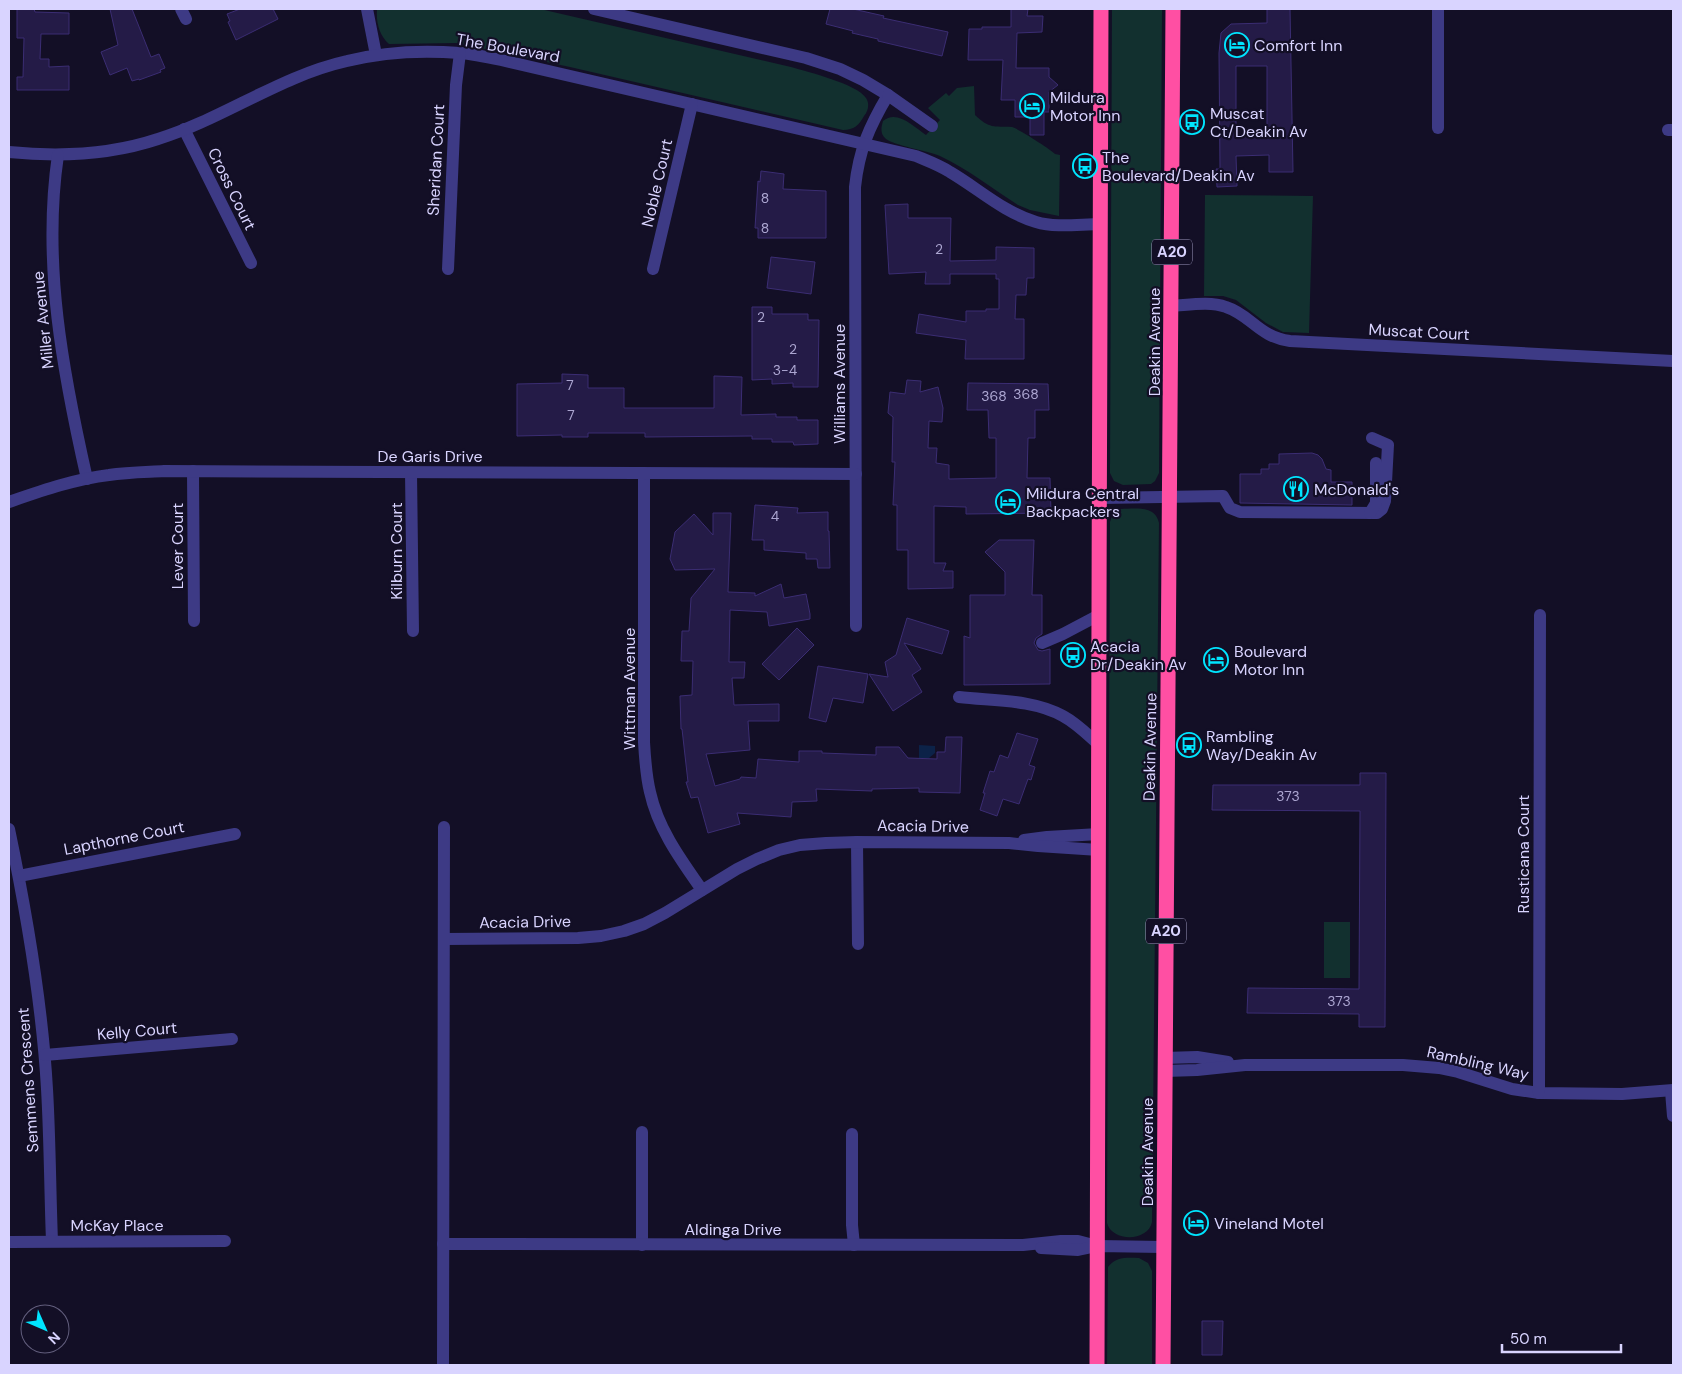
<svg xmlns="http://www.w3.org/2000/svg" width="1682" height="1374" font-family="'DM Sans',sans-serif">
	<rect width="100%" height="100%" fill="#130f26"/>
	<g fill="#12302f">
		<path d="M377,9h163l251,58c17,5 66,17 75,31 4,6 2,13 -2,18 -5,9 -10,14 -21,14l-273,-63 -113,-24 -68,1c-10,-9 -13,-22 -12,-35z"/>
		<path d="M1112,9h50l-3,464 -4,8 -4,3 -28,1 -9,-4 -4,-8z"/>
		<path d="M974,86l1,29c15,14 18,11 37,12 3,0 40,23 43,27l5,1 -1,61 -29,-6 -12,-5c-25,-16 -50,-36 -78,-49 -12,-5 -47,-11 -54,-17 -6,-5 -5,-11 -3,-18 14,-12 31,6 43,14l14,-15 -12,-12 18,-15 3,3 8,-8z"/>
		<path d="M1205,195l108,1 -4,137 -26,-1 -17,-9 -30,-23 -13,-4h-19z"/>
		<path d="M1121,509c14,0 34,-4 38,14l-7,699c-4,20 -40,20 -45,1l3,-701 3,-9z"/>
		<rect x="1324" y="922" width="26" height="56"/>
		<path d="M1139,1258l9,5 4,8v94h-45l1,-98c9,-11 19,-9 31,-9z"/>
	</g>
	<path fill="#0c2248" d="M919,745l16,1v7l-6,5h-10z"/>
	<g fill="#241b47" stroke="#3b2d73" fill-rule="evenodd">
		<path d="M17,9h17l1,3 34,1v21h-28l-1,25h9v8l20,-1v24h-52v-13h6l1,-39h-7z"/>
		<path d="M110,9h22l19,48 8,-3 6,14 -5,2 1,2 -22,8v-1l-7,2 -5,-13 -17,7 -9,-23 17,-7z"/>
		<path d="M240,9h33l5,10 -42,21 -8,-18 2,-1 -3,-7z"/>
		<path d="M830,9h23l31,7 -1,2 65,14 -6,24 -64,-15v-2l-26,-6 1,-2 -27,-7z"/>
		<path d="M1011,9h17l-1,7h16l-1,16 -25,1 -1,35h33v9l9,8 -9,7v20h-5v23h-14v-18h-15v-17h-14l2,-40h-35l1,-31h13v-2h29z"/>
		<path d="M1267,9h23l3,163h-24v-17l-33,1 1,30 -20,1 -1,-18h4l-1,-116 2,-20 10,-9 36,-1zM1236,66h31v70l-31,1z"/>
		<path d="M761,171l23,3 -1,15 43,2v47h-68v-10h-3l3,-47 2,1z"/>
		<path d="M908,204v14h43l-1,43 46,-1v-13l38,1v30h-7l-1,17h-10l-1,24h9v40h-59l1,-19 -50,-7 3,-19 47,8v-11h20v-2h13v-30h-3v-5h-46v10h-25l1,-12 -37,2 -4,-69z"/>
		<path d="M771,257l44,5 -4,32 -44,-6z"/>
		<path d="M752,307h20v7h36v6h11l-1,67h-25v-4l-21,1v-5l-20,1z"/>
		<path d="M562,374l26,1v13h36v20h90v-32l28,1 -1,38 35,-1v3h21v3h21v24l-24,1 -1,-3h-21v-3h-20v-3l-107,1v-4h-57v4h-26v-2l-45,1v-52l45,-1z"/>
		<path d="M907,380l14,1 -1,11 18,-5 5,21 -1,14 -13,-1 -1,27h9l-1,15 13,2v14l47,-1v-40h-7l-1,-28h-21l1,-27 80,1 1,26h-14v28h-7l-1,40h23l1,35 -85,1v-7l-32,-1v57h12l-3,8h10v17l-45,1v-39h-11v-45h-4l2,-43h-3l1,-45 -5,-4 2,-21 15,2z"/>
		<path d="M1312,453l6,2 4,4 4,10 5,1v12h21v23l-112,-2v-29h21v-5h8v-5h10v-10z"/>
		<path d="M755,505l43,3 -1,5 31,-1v19h1l1,37h-12l-1,-9h-11v-6l-42,-3v-10h-12z"/>
		<path d="M713,513h18l-3,79 27,1v3l26,-12 3,14 22,-4 4,20v5l-41,7 -2,-14 -37,-2 -1,52h16l-1,16h-12l2,27 45,-1v17h-31l2,29 -44,4 9,32 25,-7 1,-2 15,1 2,-19 41,3v-11h23v2l54,2v-8h23l9,11 29,1v-7h8l1,-15h16l-2,56 -41,-1v-4l-47,1v2l-56,-2 1,12 -25,1 -1,15 -54,-4 3,11 -32,9 -10,-36 -7,1 -5,-16h2l-6,-53h-1l-1,-33 12,-1 1,-34h-12l1,-30h7l2,-33 24,-29 -40,1 -5,-11 5,-27 19,-18 19,21z"/>
		<path d="M999,540h35l-2,55h10v39l-6,4 -2,5 4,7 4,1 8,-2v35l-86,1v-49l6,2v-43h35v-23l-20,-20z"/>
		<path d="M907,618l42,13 -7,23 -38,-11 17,26 -9,6 10,17 -29,19 -24,-37 19,3 -3,-15 11,-7z"/>
		<path d="M797,628l17,17 -35,35 -17,-16z"/>
		<path d="M818,666l50,8 -5,29 -30,-5 -7,24 -17,-4z"/>
		<path d="M1017,733l21,6 -9,26 6,2 -4,13 -3,-1 -9,25 -16,-5 -6,17 -17,-6 5,-17h-2l7,-22 4,1 6,-17 8,3z"/>
		<path d="M1360,773h26l-1,254h-26v-13l-112,-1 1,-25 111,1 1,-178 -148,-1 1,-25h147z"/>
		<path d="M1202,1321h21l-1,34h-20z"/>
	</g>
	<g fill="none" stroke-linecap="round" stroke-linejoin="round">
		<g stroke="#3d3a85" stroke-width="12">
			<path d="M181,9l5,10"/>
			<path d="M367,9l9,46"/>
			<path d="M594,9l212,49 34,11 23,11 25,15c-19,32 -29,55 -33,92l1,439"/>
			<path d="M888,95l44,31"/>
			<path d="M1438,128v-119"/>
			<path d="M184,129l67,134"/>
			<path d="M1668,130h5"/>
			<path d="M9,152c50,5 101,3 149,-13 65,-20 122,-63 189,-78 36,-9 75,-11 113,-8 13,1 27,4 41,7l415,96c12,5 23,9 34,16 29,17 53,40 86,50 20,6 44,2 65,2"/>
			<path d="M58,155c-16,108 5,218 29,324"/>
			<path d="M448,269l8,-184 4,-32"/>
			<path d="M653,269l39,-165"/>
			<path d="M1172,306c17,-1 38,-5 54,1 25,8 33,30 64,34l383,20"/>
			<path d="M193,471l1,150"/>
			<path d="M411,472l2,159"/>
			<path d="M644,473v269c1,17 2,34 6,50 8,37 31,68 52,98"/>
			<path d="M1100,498l123,-2 7,12 10,4 137,1 5,-4 3,-8 3,-56 -16,-7"/>
			<path d="M9,502c32,-11 66,-23 100,-27 18,-3 37,-3 55,-4l692,3"/>
			<path d="M1370,513l6,-10v-40"/>
			<path d="M1042,643l21,-9 36,-19"/>
			<path d="M959,697c34,4 74,2 104,19 13,7 23,17 34,27"/>
			<path d="M9,829c18,86 33,172 38,260 3,51 3,102 5,152"/>
			<path d="M1024,840l23,-3 52,-3"/>
			<path d="M857,842l1,102"/>
			<path d="M19,876l216,-42"/>
			<path d="M445,939l133,-1 23,-2 23,-5 20,-7 21,-11 72,-44 20,-10 22,-9 21,-5 26,-2 31,-1 152,1 29,3 61,4"/>
			<path d="M45,1055l187,-16"/>
			<path d="M1164,1058l33,-1 31,5"/>
			<path d="M1165,1071l32,-1 48,-5h158l36,3 19,4 54,17 27,4 83,1 51,-4"/>
			<path d="M1671,1091l2,25"/>
			<path d="M1539,1093l1,-478"/>
			<path d="M642,1132v113"/>
			<path d="M852,1134v91l2,20"/>
			<path d="M9,1242l216,-1"/>
			<path d="M443,1244l580,1 38,-4h17l19,5"/>
			<path d="M1041,1248l37,2 19,-4 66,1"/>
			<path d="M443,1365l1,-538"/>
		</g>
		<g stroke="#ff4fa3" stroke-width="15">
			<path d="M1097,1365c0,-452 3,-904 4,-1356"/>
			<path d="M1163,1365l10,-1356"/>
		</g>
	</g>
	<defs>
		<symbol id="hotel-ring" viewBox="-11 -11 22 22"><circle r="9.5" fill="#130f26" stroke="#00e5ff" stroke-width="1.5"/><path d="M-6-4.5h1.5V1H6V5H4.5V3h-9V5H-6ZM-4 0a1.8 1.8 0 1 1 3.6 0ZM.5 0V-2.5h3Q6-2.5 6 0Z" fill="#00e5ff"/></symbol>
		<symbol id="bus-ring" viewBox="-11 -11 22 22"><circle r="9.5" fill="#130f26" stroke="#00e5ff" stroke-width="1.5"/><path d="M-5-6H5V4H4V6H2V4H-2V6H-4V4H-5ZM-3.5-4V0h7V-4ZM-3.5 1.2v1.5H-2V1.2ZM2 1.2v1.5H3.5V1.2Z" fill="#00e5ff"/></symbol>
		<symbol id="restaurant-ring" viewBox="-11 -11 22 22"><circle r="9.5" fill="#130f26" stroke="#00e5ff" stroke-width="1.5"/><path d="M-5-6h1v4h1v-4h1v4h1v-4h1v5L-1.5 .5V6h-2V.5L-5-1ZM5-6V6H3V1.5H1.5Q1.5-4 5-6Z" fill="#00e5ff"/></symbol>
	</defs>
	<g fill-rule="evenodd">
		<use href="#hotel-ring" x="1223" y="31" width="28" height="28"/>
		<use href="#hotel-ring" x="1018" y="92" width="28" height="28"/>
		<use href="#bus-ring" x="1178" y="108" width="28" height="28"/>
		<use href="#bus-ring" x="1071" y="152" width="28" height="28"/>
		<use href="#restaurant-ring" x="1282" y="475" width="28" height="28"/>
		<use href="#hotel-ring" x="994" y="488" width="28" height="28"/>
		<use href="#bus-ring" x="1059" y="641" width="28" height="28"/>
		<use href="#hotel-ring" x="1202" y="646" width="28" height="28"/>
		<use href="#bus-ring" x="1175" y="731" width="28" height="28"/>
		<use href="#hotel-ring" x="1182" y="1209" width="28" height="28"/>
	</g>
	<g text-anchor="middle" dominant-baseline="central" stroke-width="4.5" stroke-linejoin="round" paint-order="stroke">
		<g font-size="14" fill="#aca6d1">
			<text x="765" y="198">8</text>
			<text x="765" y="228">8</text>
			<text x="939" y="249">2</text>
			<text x="761" y="317">2</text>
			<text x="793" y="349">2</text>
			<text x="785" y="370">3-4</text>
			<text x="570" y="385">7</text>
			<text x="1026" y="394">368</text>
			<text x="994" y="396">368</text>
			<text x="571" y="415">7</text>
			<text x="775" y="516">4</text>
			<text x="1288" y="796">373</text>
			<text x="1339" y="1001">373</text>
		</g>
		<g fill="#130f26" stroke="#9e99be" stroke-width="1">
			<rect x="1152" y="239.5" width="40" height="25" rx="4"/>
			<rect x="1146" y="918.5" width="40" height="25" rx="4"/>
		</g>
		<g font-size="15" font-weight="bold" fill="#d9d4ff">
			<text x="1172" y="252">A20</text>
			<text x="1166" y="931">A20</text>
		</g>
		<g font-size="16" fill="#d9d4ff" stroke="#130f26" text-anchor="start">
			<text x="1254" y="45">Comfort Inn</text>
			<text x="1050" y="97">Mildura<tspan x="1050" dy="18">Motor Inn</tspan></text>
			<text x="1210" y="113">Muscat<tspan x="1210" dy="18">Ct/Deakin Av</tspan></text>
			<text x="1102" y="157">The<tspan x="1102" dy="18">Boulevard/Deakin Av</tspan></text>
			<text x="1314" y="489">McDonald's</text>
			<text x="1026" y="493">Mildura Central<tspan x="1026" dy="18">Backpackers</tspan></text>
			<text x="1090" y="646">Acacia<tspan x="1090" dy="18">Dr/Deakin Av</tspan></text>
			<text x="1234" y="651">Boulevard<tspan x="1234" dy="18">Motor Inn</tspan></text>
			<text x="1206" y="736">Rambling<tspan x="1206" dy="18">Way/Deakin Av</tspan></text>
			<text x="1214" y="1223">Vineland Motel</text>
		</g>
		<g font-size="16" fill="#d9d4ff" stroke="#130f26">
			<text transform="translate(508 48) rotate(10)">The Boulevard</text>
			<text transform="translate(436 160) rotate(-87)">Sheridan Court</text>
			<text transform="translate(657 183) rotate(-77)">Noble Court</text>
			<text transform="translate(232 189) rotate(64)">Cross Court</text>
			<text transform="translate(43 320) rotate(-96)">Miller Avenue</text>
			<text transform="translate(1419 332) rotate(3)">Muscat Court</text>
			<text transform="translate(1154 342) rotate(-90)">Deakin Avenue</text>
			<text transform="translate(839 384) rotate(-90)">Williams Avenue</text>
			<text x="430" y="456">De Garis Drive</text>
			<text transform="translate(177 546) rotate(-90)">Lever Court</text>
			<text transform="translate(396 551) rotate(-90)">Kilburn Court</text>
			<text transform="translate(629 689) rotate(-90)">Wittman Avenue</text>
			<text transform="translate(1150 747) rotate(-89)">Deakin Avenue</text>
			<text transform="translate(923 826) rotate(1)">Acacia Drive</text>
			<text transform="translate(124 838) rotate(-11)">Lapthorne Court</text>
			<text transform="translate(1523 854) rotate(-90)">Rusticana Court</text>
			<text transform="translate(525 922) rotate(-1)">Acacia Drive</text>
			<text transform="translate(137 1031) rotate(-5)">Kelly Court</text>
			<text transform="translate(1478 1063) rotate(13)">Rambling Way</text>
			<text transform="translate(28 1080) rotate(-94)">Semmens Crescent</text>
			<text transform="translate(1147 1152) rotate(-90)">Deakin Avenue</text>
			<text x="117" y="1225">McKay Place</text>
			<text x="733" y="1229">Aldinga Drive</text>
		</g>
	</g>
	<rect width="1682" height="1374" fill="none" stroke="#d9d4ff" stroke-width="20"/>
	<g transform="translate(45 1329) rotate(135)"><circle r="24" fill="#130f26" stroke="#625e7d"/>
	<path d="M0-4L9 19L0 12L-9 19Z" fill="#00e5ff"/>
	<text y="-8" font-size="14" font-weight="bold" text-anchor="middle" fill="#d9d4ff">N</text>
	</g>
	<path d="M1502 1344v8h119v-8" fill="none" stroke="#d9d4ff" stroke-width="2.5"/>
	<text x="1510" y="1344" font-size="15" fill="#d9d4ff" stroke="#130f26" stroke-width="4" paint-order="stroke">50 m</text>
</svg>
